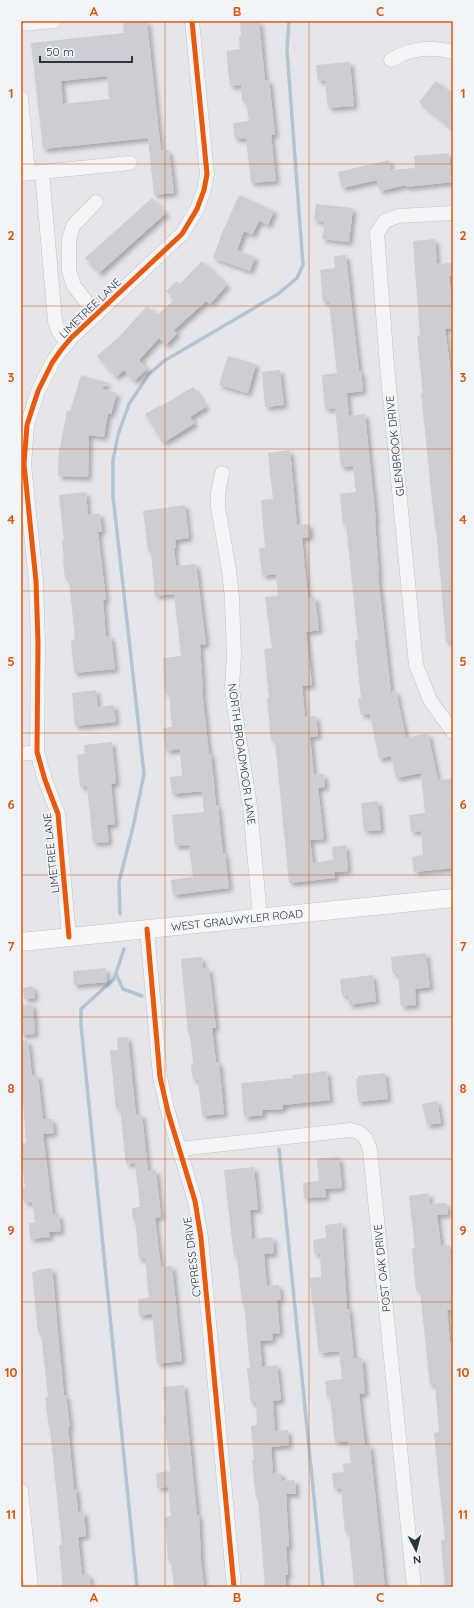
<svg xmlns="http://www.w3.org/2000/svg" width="474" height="1608" font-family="Quicksand,sans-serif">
	<defs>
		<filter id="shadow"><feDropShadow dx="3.5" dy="3.5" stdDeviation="2" flood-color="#0004"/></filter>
	</defs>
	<rect width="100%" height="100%" fill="#e4e6e9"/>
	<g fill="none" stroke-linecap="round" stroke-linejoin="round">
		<g stroke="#b2c5d5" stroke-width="3.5">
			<path d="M120,914l-1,-32 14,-55 11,-53 -31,-278v-36l5,-25 11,-31 20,-30 15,-13 114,-67 19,-16 6,-13 -16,-215 2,-29"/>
			<path d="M124,949l-10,30 -33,30v16l56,562"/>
			<path d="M116,974l7,15 19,7"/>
			<path d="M279,1149l44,438"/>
		</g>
	</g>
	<g fill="#ccced1" fill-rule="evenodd" filter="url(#shadow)">
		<path d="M123,21h24l14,130 8,-1 5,43 -20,2 -6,-57 -105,11 -12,-106 93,-10zM107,76l2,23 -46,5 -2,-23z"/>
		<path d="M240,21h19l6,59h4l6,54 -4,1 5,46 -25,2 -5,-45 -11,1 -2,-16 16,-2 -3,-20h-4l-1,-16 -11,1 -2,-16 -1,-19 13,-2 -1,-13h2z"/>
		<path d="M350,62l4,44 -26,2 -3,-28 -7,1 -2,-16z"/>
		<path d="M436,81l17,13v35l-34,-27z"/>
		<path d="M449,153l3,29 -46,5v-2l-26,6 -3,-11 -35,8 -4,-16 51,-12 2,10 24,-2 -1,-12z"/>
		<path d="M239,195l35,16 -6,14 -9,-4 -7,14 -8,-4 -7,19 18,7 -5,14 -37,-13 9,-25z"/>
		<path d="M152,198l14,15 -67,60 -14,-15z"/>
		<path d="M316,204l37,4 -4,34 -27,-3 3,-17 -11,-2z"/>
		<path d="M435,239l2,25 14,-1 1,13h-3l4,34v18l-8,1 8,60v16h-1l1,236 -7,1 -10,-114h-1l-14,-135h2l-6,-57h3l-7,-95z"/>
		<path d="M346,255l13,116h2l2,20 -16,2 2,23 16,-2 11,107 -1,1 4,53h-1l13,117 5,-1 10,47 22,-5 10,47 14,-1 1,89 -39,4 -2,-15 11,-2 -2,-24 -10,1 -2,-17 16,-2 -4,-40 -25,5 -5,-22 -12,3 -9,-45 -9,1 -3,-17h3l-6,-58h3l-12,-116 -3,1 -3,-31 16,-2 -3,-26 -12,1 -6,-59 -10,1 -3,-34 15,-2 -8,-71h-6l-3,-32 15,-2 -1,-12z"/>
		<path d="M202,261l25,24 -17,19 -4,-3 -32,29 3,3 -11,12 -7,-7 -20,22 8,9 -13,12 -10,-11 -8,7 -19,-21 22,-19 28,-31 10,9 17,-15 -8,-9 11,-10 3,3z"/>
		<path d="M228,356l28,8 -8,29 -29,-8z"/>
		<path d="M280,370l4,35 -19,2 -3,-35z"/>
		<path d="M81,375l27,8 -6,6 15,4 -6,21 -3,-1 -4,24 -15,-2 -1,42 -30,-1 1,-28h1l7,-37h3z"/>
		<path d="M193,387l13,20 -16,10 5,6 -32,20 -18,-29 15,-9 1,1z"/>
		<path d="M290,450l7,75 12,-1 1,13 -8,1 6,60 7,-1 4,33 -13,2 6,53 -10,1 3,31 11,-1 2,20 -8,1 4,38 10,-1 1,13 -7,1 6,51 -14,1 3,23 20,-3 -1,-13 14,-2 2,26 -14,1 1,6 -46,5 -14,-143h-4l-4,-42 2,-1 -5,-48 8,-1 -7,-51 13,-1 -2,-22 -14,2 -3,-28h6l-4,-48 12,-1 -5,-46z"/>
		<path d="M86,492l2,23 12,-2 2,19h-4l8,68h-3l3,37 5,-1 4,33 -41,4 -3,-32 4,-1 -6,-61h-4l-2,-20h1l-2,-18 2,-1 -5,-45z"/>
		<path d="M185,505l4,33 -14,2 1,8h-2l2,18 20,-2 10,80 -6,1 3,45h-1l7,64h2l5,51h2l5,49 2,-1 4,35 -56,7 -2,-15 22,-3 -4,-32 -14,1 -3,-31 32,-3 -2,-21 -30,3 -2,-17 12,-1 -2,-27 -14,2 -3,-23 9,-1 -3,-34h-4l-2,-35 18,-2 -7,-62 -19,2 -4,-45h-3l-5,-40z"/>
		<path d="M96,690l2,17 16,-2 2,17 -41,4 -3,-33z"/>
		<path d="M112,742l4,41 -5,1 4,40 -8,1 2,17 -16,1 -6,-57 -7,1 -3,-32 8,-1 -1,-9z"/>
		<path d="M378,801l3,29 -17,1 -3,-28z"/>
		<path d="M426,953l4,34 -15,2 1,16 -15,1 -3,-32h-5l-2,-17z"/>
		<path d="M202,957l1,12 6,-1 7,60h-4l4,34h3l5,52 -22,2 -4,-37 -5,1 -2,-15 2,-1 -3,-31h-2l-7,-74z"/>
		<path d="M106,968l1,14 -33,3 -1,-14z"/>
		<path d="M373,975l3,26 -27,4 -1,-10 -6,1 -2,-17z"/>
		<path d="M33,986l2,12 -11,1 -1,-11z"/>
		<path d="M33,1004l2,30 -14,1v-30z"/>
		<path d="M128,1037l8,78 6,-1 6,57 8,-1 5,47 -6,1 6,49 11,-1 10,95 -25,3 -5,-50 -13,2 -1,-17 11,-1 -4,-39h-6l-4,-39h-2l-1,-12 8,-1 -5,-44 -9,1 -6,-55h-4l-6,-59h8l-1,-12z"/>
		<path d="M28,1040l4,36 6,-1 5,44h9l2,14 -11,1 10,81 6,-1 2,17 -12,1 1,5 -20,2 -1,-16h6l-3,-21 -8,1 -2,-15h3l-4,-36v-9h5l-3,-41h-2v-61z"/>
		<path d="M327,1071l3,29 -47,5v4l-21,1 1,5 -19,2 -3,-34 52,-5 -1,-3z"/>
		<path d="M385,1073l3,26 -30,3 -2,-23h2v-3z"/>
		<path d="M437,1101l4,22 -14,2 -5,-21z"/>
		<path d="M339,1157l3,31 -17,1 1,8 -22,1 -1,-15 16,-2 -2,-22z"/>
		<path d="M254,1167l4,43h-8l2,29 21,-2 1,16 -10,1 3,32 12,-1 2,14 -4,1 3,33 -8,1 1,6 -13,1 2,26 15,-2 4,35 -8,1 2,30 13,-1 1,15 -18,2 2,27 8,-1 1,8 13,-1 1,14h-10l3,53h-3l2,28h-3l1,12h-21l-7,-90 -2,1 -4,-38h2l-3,-34 6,-1 -1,-22h-5l-4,-35h3l-6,-65h-2l-5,-47 -3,1 -10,-87z"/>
		<path d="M429,1193l1,11 16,-1 2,11 -11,1 4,31 8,-1 4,27v37l-6,1 3,33 3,-1v245h-8l-4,-47h4l-11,-107 5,-1 -4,-47h-5l-10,-94h-4l-4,-43h3l-6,-52z"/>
		<path d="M342,1223l5,86h2l5,49h8l3,35 -6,1 6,51h5l15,142h-31l-5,-55 -4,1 -4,-45 -7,1 -2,-16 12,-1 -1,-8 8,-1 -3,-22 -13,1 -5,-45h-3l-2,-16 17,-2 -3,-28 -20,2 -6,-50h-1l-2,-25 11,-1 -1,-24 -6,1 -1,-14 13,-2 -1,-13z"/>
		<path d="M52,1268l12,127h2l4,32h-2l6,62h2l2,23 6,-1 2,25 -8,1 4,38 7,-1 2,13h-28l-4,-42h3l-12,-116h-1l-4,-32h3l-7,-64h-3l-6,-61 6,-1v-1z"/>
		<path d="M184,1385l13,130h2l2,45 3,27h-30l-3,-26h-3l-3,-44 6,-1 -3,-29 -11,1 -1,-15 14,-2 -6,-55h2l-3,-29z"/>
	</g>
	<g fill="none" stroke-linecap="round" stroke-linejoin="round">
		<defs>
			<g id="minor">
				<path d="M21,24l33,-3"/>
				<path d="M391,60c19,-12 40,-14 62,-8"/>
				<path d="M21,98l7,75"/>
				<path d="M42,172l13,149 3,9 9,13"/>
				<path d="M21,174l109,-11"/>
				<path d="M96,202l-23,24 -4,13v32l5,15 22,28"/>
				<path d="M453,213l-55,3 -13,5 -8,12 10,133 29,299 14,35 23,32"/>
				<path d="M222,473l-4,20v14l11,63 3,28 2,58 -2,30 2,20 16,100 10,111"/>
				<path d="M21,754l16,-2"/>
				<path d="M147,929l13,148 8,35 27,89 6,37 33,349"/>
				<path d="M69,937l-11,-123 -13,-34 -8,-28 1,-109 -2,-62 -12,-117 3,-39 11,-34 14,-28 9,-13 10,-12 111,-104 15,-25 7,-19 3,-16 -15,-153"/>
				<path d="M180,1149l170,-19c13,1 17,9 20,20l44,437"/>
				<path d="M21,1491l10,96"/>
			</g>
			<path id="major" d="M21,942l432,-44"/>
		</defs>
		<use href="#minor" stroke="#c2c4c7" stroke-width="15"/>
		<use href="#major" stroke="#bfc3c7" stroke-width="19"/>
		<use href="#minor" stroke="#f3f4f6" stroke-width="14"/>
		<use href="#major" stroke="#f7f7f7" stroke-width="18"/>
		<defs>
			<g id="cycleway">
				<path d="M147,929l13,148 8,35 27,89 6,37 33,349"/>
				<path d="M69,937l-11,-123 -13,-34 -8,-28 1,-109 -2,-62 -12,-117 3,-39 11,-34 14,-28 9,-13 10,-12 111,-104 15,-25 7,-19 3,-16 -15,-153"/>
			</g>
		</defs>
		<use href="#cycleway" stroke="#f1f5f8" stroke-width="8"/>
		<use href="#cycleway" stroke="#e8590c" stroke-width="5"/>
	</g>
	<path fill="none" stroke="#de570f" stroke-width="1" stroke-opacity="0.55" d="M165,21v1566M309,21v1566M21,164h432M21,306h432M21,449h432M21,591h432M21,733h432M21,875h432M21,1017h432M21,1159h432M21,1302h432M21,1444h432"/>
	<g text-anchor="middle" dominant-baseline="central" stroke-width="3" stroke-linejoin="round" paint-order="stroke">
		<g font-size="11" fill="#293543" stroke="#f1f5f8">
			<text transform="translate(90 308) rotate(-44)">LIMETREE LANE</text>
			<text transform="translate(395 446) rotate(-96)">GLENBROOK DRIVE</text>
			<text transform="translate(242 754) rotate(82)">NORTH BROADMOOR LANE</text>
			<text transform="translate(51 853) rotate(-96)">LIMETREE LANE</text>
			<text transform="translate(237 920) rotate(-6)">WEST GRAUWYLER ROAD</text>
			<text transform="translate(192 1257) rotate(-97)">CYPRESS DRIVE</text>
			<text transform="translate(382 1268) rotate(-96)">POST OAK DRIVE</text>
		</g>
	</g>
	<rect width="474" height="1608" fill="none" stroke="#f1f5f8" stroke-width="44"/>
	<g transform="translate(416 1550) rotate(174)" stroke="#f1f5f8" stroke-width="3" paint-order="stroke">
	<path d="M0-3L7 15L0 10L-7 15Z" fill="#293543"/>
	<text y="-6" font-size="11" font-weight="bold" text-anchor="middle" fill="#293543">N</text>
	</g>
	<path d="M40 56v6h92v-6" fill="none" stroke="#293543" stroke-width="2"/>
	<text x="46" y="56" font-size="12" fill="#293543" stroke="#f1f5f8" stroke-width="3" paint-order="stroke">50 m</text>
	<rect x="22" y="22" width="430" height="1564" fill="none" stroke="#de570f" stroke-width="1.5"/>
	<g font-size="13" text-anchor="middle" font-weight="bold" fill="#de570f">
		<text x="94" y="16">A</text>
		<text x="237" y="16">B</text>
		<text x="380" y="16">C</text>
		<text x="11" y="98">1</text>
		<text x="463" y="98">1</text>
		<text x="11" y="240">2</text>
		<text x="463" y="240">2</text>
		<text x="11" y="382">3</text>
		<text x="463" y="382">3</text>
		<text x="11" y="524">4</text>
		<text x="463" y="524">4</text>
		<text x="11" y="666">5</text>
		<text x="463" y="666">5</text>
		<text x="11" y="809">6</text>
		<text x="463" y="809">6</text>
		<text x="11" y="951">7</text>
		<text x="463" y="951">7</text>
		<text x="11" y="1093">8</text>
		<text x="463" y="1093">8</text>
		<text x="11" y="1235">9</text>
		<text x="463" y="1235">9</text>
		<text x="11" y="1377">10</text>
		<text x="463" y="1377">10</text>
		<text x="11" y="1519">11</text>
		<text x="463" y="1519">11</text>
		<text x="94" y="1602">A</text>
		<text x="237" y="1602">B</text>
		<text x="380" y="1602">C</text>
	</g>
</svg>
